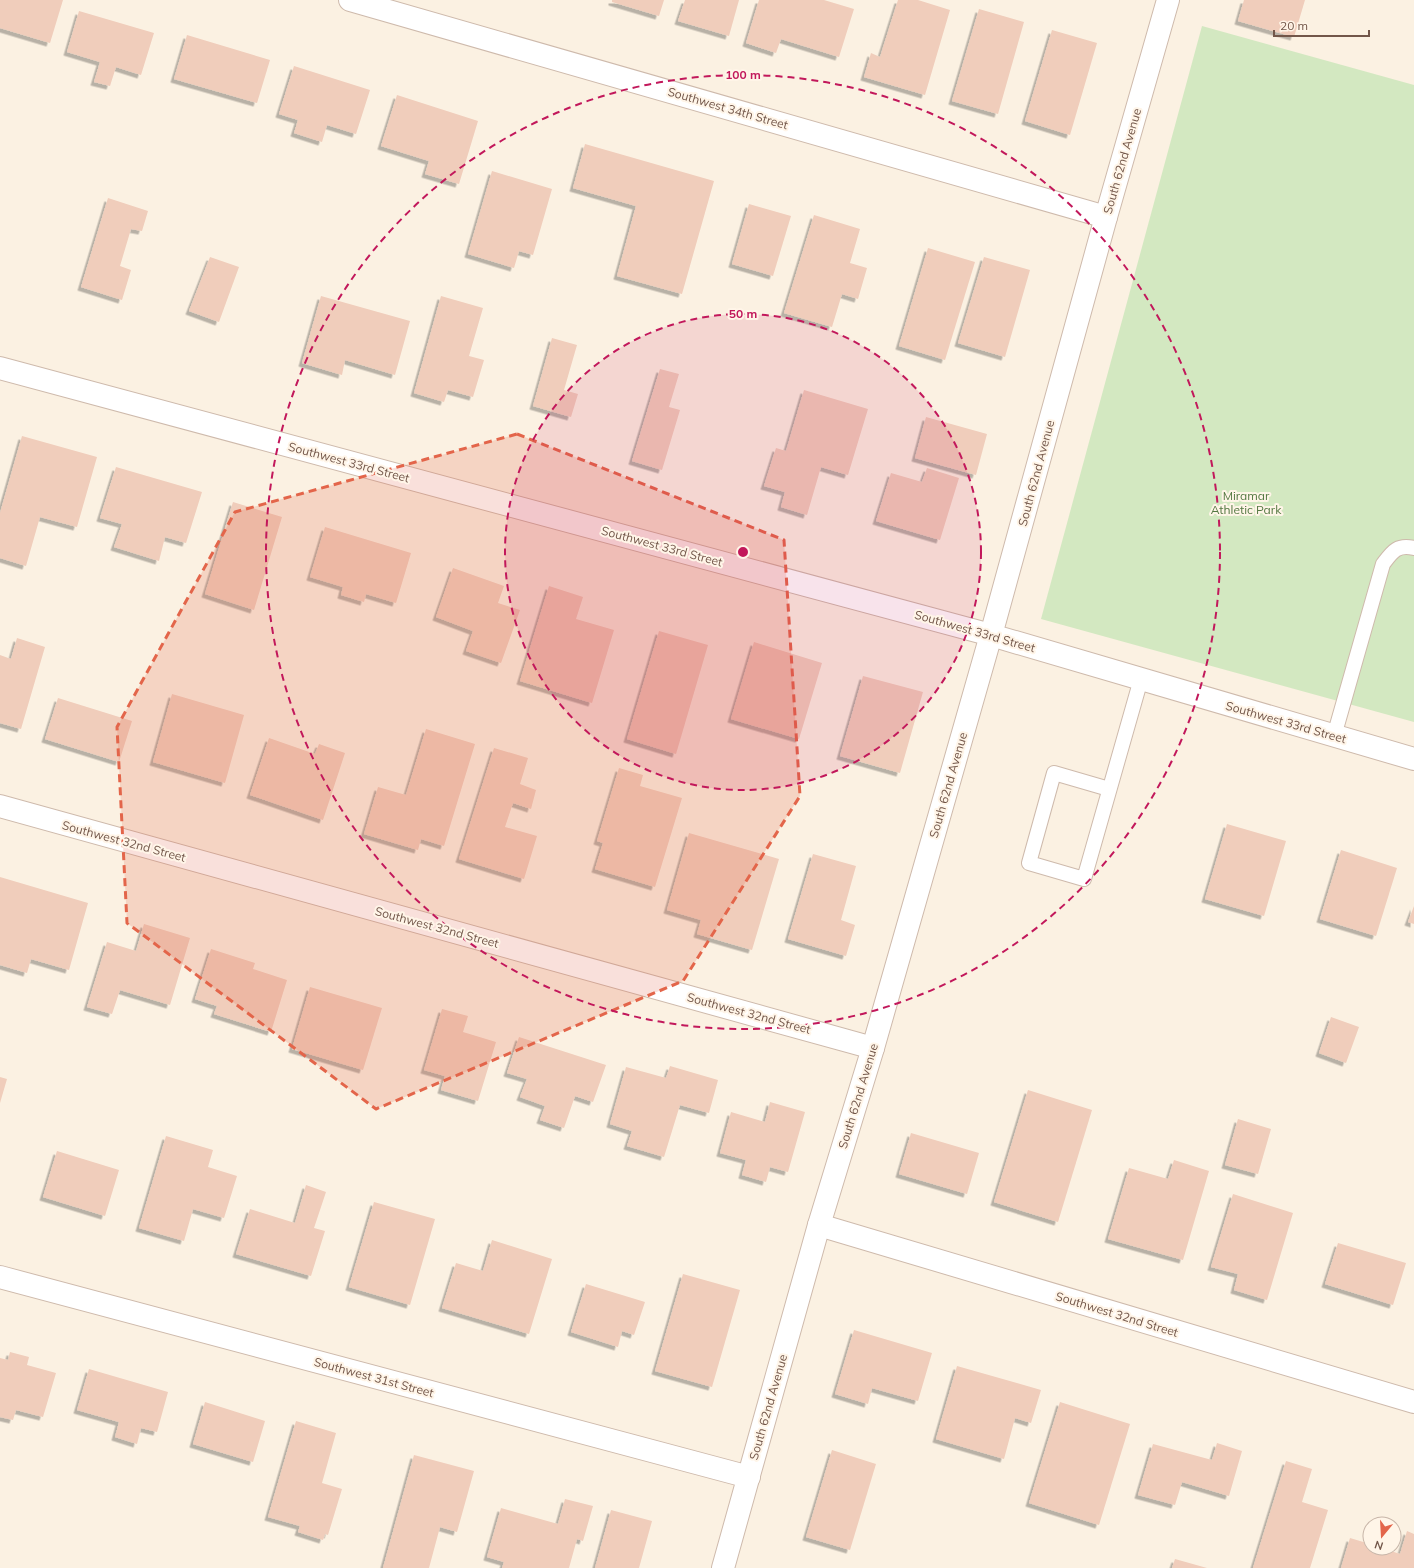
<svg xmlns="http://www.w3.org/2000/svg" width="1414" height="1568" font-family="Mulish,sans-serif">
	<defs>
		<filter id="shadow"><feDropShadow dx="-3.5" dy="3.5" stdDeviation="0" flood-color="#0004"/></filter>
	</defs>
	<rect width="100%" height="100%" fill="#fbf1e2"/>
	<path fill="#d3e8c1" d="M1202,26l212,59v637l-373,-103z"/>
	<g fill="#f0cdbb" filter="url(#shadow)">
		<path d="M0,0h63l-13,43 -50,-15z"/>
		<path d="M612,0h52l-5,16 -47,-14z"/>
		<path d="M685,0h54l-10,36 -51,-15z"/>
		<path d="M759,0h65l30,9 -15,48 -58,-18 -5,14 -30,-10z"/>
		<path d="M898,0h20l32,10 -25,85 -61,-18 7,-24 9,4z"/>
		<path d="M1244,0h61l-11,37 -56,-16z"/>
		<path d="M979,9l45,13 -26,92 -46,-13z"/>
		<path d="M79,11l75,22 -13,42 -25,-8 -6,19 -16,-4 6,-20 -33,-10z"/>
		<path d="M1052,30l45,13 -27,92 -45,-14z"/>
		<path d="M187,35l83,25 -13,43 -83,-24z"/>
		<path d="M294,66l76,24 -14,44 -29,-9 -5,17 -28,-9 4,-13 -19,-6z"/>
		<path d="M397,95l81,26 -19,63 -34,-10 4,-13 -48,-15z"/>
		<path d="M585,144l129,37 -32,113 -65,-18 19,-70 -63,-18z"/>
		<path d="M492,171l60,18 -19,66 -14,-4 -5,17 -46,-14z"/>
		<path d="M108,198l40,13 -6,20 -11,-2 -11,37 11,4 -9,30 -41,-13z"/>
		<path d="M749,204l42,12 -18,60 -41,-12z"/>
		<path d="M814,215l46,14 -10,34 17,5 -9,31 -16,-5 -10,33 -48,-14z"/>
		<path d="M928,248l47,14 -30,98 -46,-14z"/>
		<path d="M210,257l29,10 -20,55 -30,-11z"/>
		<path d="M984,257l46,13 -25,87 -47,-14z"/>
		<path d="M321,296l89,25 -15,54 -50,-15 -3,15 -40,-12z"/>
		<path d="M441,296l42,12 -14,48 15,4 -11,37 -25,-7 -4,12 -30,-9z"/>
		<path d="M552,338l25,7 -13,45 14,4 -7,23 -38,-11z"/>
		<path d="M660,369l19,5 -10,33 11,3 -18,60 -30,-9z"/>
		<path d="M804,390l64,19 -20,66 -27,-8 -14,48 -26,-8 4,-15 -21,-6 12,-38 10,3z"/>
		<path d="M926,417l61,17 -11,41 -61,-17z"/>
		<path d="M22,436l75,21 -20,70 -37,-10 -14,49 -26,-8v-45z"/>
		<path d="M116,467l86,25 -16,51 -21,-6 -6,24 -45,-14 8,-23 -22,-6z"/>
		<path d="M927,468l32,10 -19,62 -64,-19 15,-48 31,9z"/>
		<path d="M233,502l49,15 -28,93 -49,-16z"/>
		<path d="M325,527l86,26 -15,50 -30,-9 -2,8 -23,-7 2,-8 -33,-10z"/>
		<path d="M453,568l51,18 -6,17 22,7 -19,53 -35,-12 7,-20 -37,-14z"/>
		<path d="M549,586l34,11 -7,22 38,11 -22,73 -72,-22z"/>
		<path d="M659,631l49,14 -32,109 -49,-15z"/>
		<path d="M17,638l28,9 -24,82 -21,-6v-68l11,4z"/>
		<path d="M754,642l68,21 -23,76 -68,-20z"/>
		<path d="M863,676l60,16 -23,81 -60,-17z"/>
		<path d="M172,694l72,21 -19,68 -72,-21z"/>
		<path d="M58,698l74,23 -13,41 -74,-23z"/>
		<path d="M426,729l49,15 -31,102 -23,-7 -3,11 -54,-16 14,-47 28,8z"/>
		<path d="M269,738l46,16 4,-10 26,9 -22,67 -73,-25z"/>
		<path d="M494,748l34,10 -8,26 16,6 -5,19 -18,-6 -8,24 32,9 -13,43 -65,-20z"/>
		<path d="M619,768l24,7 -3,11 42,12 -27,89 -60,-18 8,-26 -6,-2z"/>
		<path d="M1227,824l59,17 -22,75 -59,-17z"/>
		<path d="M689,833l90,26 -27,91 -55,-16 4,-14 -34,-10z"/>
		<path d="M1341,850l56,18 -21,68 -56,-17z"/>
		<path d="M813,854l43,12 -15,54 14,5 -9,31 -58,-17z"/>
		<path d="M0,877l88,26 -19,67 -38,-11 -4,14 -27,-8z"/>
		<path d="M1414,906v18l-6,-2z"/>
		<path d="M144,924l46,14 -20,67 -50,-15 -8,24 -25,-7 20,-65 29,9z"/>
		<path d="M211,949l44,14 -2,6 34,11 -16,52 -57,-18 3,-8 -22,-7z"/>
		<path d="M310,987l72,21 -19,62 -71,-21z"/>
		<path d="M442,1009l26,7 -5,16 33,10 -18,59 -37,-11 4,-14 -21,-6z"/>
		<path d="M1331,1017l28,10 -13,36 -27,-10z"/>
		<path d="M519,1037l87,28 -13,37 -18,-6 -11,32 -24,-8 5,-14 -25,-9 7,-18 -20,-6z"/>
		<path d="M670,1066l48,14 -9,33 -29,-8 -16,52 -37,-11 5,-15 -22,-7 16,-57 40,11z"/>
		<path d="M0,1077l7,2 -7,24z"/>
		<path d="M1028,1090l64,20 -34,112 -64,-20z"/>
		<path d="M770,1102l35,10 -17,60 -18,-5 -4,15 -24,-7 4,-15 -26,-7 11,-41 34,10z"/>
		<path d="M1238,1119l33,10 -13,45 -33,-9z"/>
		<path d="M911,1133l68,20 -12,41 -68,-20z"/>
		<path d="M166,1136l47,14 -5,17 29,9 -13,42 -31,-9 -9,32 -45,-13z"/>
		<path d="M57,1151l62,19 -14,46 -62,-19z"/>
		<path d="M1174,1160l35,11 -26,89 -75,-21 21,-71 39,11z"/>
		<path d="M306,1185l20,7 -12,36 11,3 -14,45 -75,-22 14,-45 45,14z"/>
		<path d="M1233,1194l60,19 -26,87 -33,-10 4,-16 -27,-7z"/>
		<path d="M374,1202l61,17 -25,86 -61,-18z"/>
		<path d="M492,1240l60,19 -23,75 -87,-26 14,-45 27,8z"/>
		<path d="M1338,1243l68,20 -13,42 -68,-21z"/>
		<path d="M683,1274l57,16 -28,97 -57,-16z"/>
		<path d="M586,1284l59,18 -11,33 -12,-4 -4,16 -47,-15z"/>
		<path d="M854,1330l78,23 -14,48 -46,-13 -4,16 -33,-10z"/>
		<path d="M10,1352l19,5 -2,8 29,8 -13,44 -27,-7 -3,10 -13,-3v-59l8,2z"/>
		<path d="M957,1366l84,24 -10,33 -16,-5 -11,41 -68,-20z"/>
		<path d="M89,1369l79,23 -11,40 -16,-4 -4,16 -22,-7 4,-15 -42,-12z"/>
		<path d="M205,1402l60,19 -12,41 -60,-18z"/>
		<path d="M1060,1402l70,22 -31,101 -70,-22z"/>
		<path d="M296,1421l40,12 -14,50 20,6 -14,46 -3,-1 -2,6 -25,-8 2,-6 -32,-9z"/>
		<path d="M1217,1443l25,8 -13,45 -47,-14 -7,23 -37,-10 15,-51 59,16z"/>
		<path d="M832,1450l44,14 -26,86 -44,-13z"/>
		<path d="M414,1455l60,16 -17,61 -17,-5 -11,41h-46z"/>
		<path d="M1286,1461l26,8 -10,33 26,8 -18,58h-57z"/>
		<path d="M565,1499l28,7 -10,35 -6,-2 -8,29h-67l2,-6 -17,-5 14,-49 57,16z"/>
		<path d="M611,1510l41,11 -13,47h-44z"/>
		<path d="M1407,1531l7,3v34h-73l9,-30 20,6v4h12l18,6z"/>
		<path d="M1175,1559l32,9h-35z"/>
	</g>
	<g fill="none" stroke-linecap="round" stroke-linejoin="round">
		<defs>
			<g id="service">
				<path d="M1334,736l49,-172c9,-12 14,-20 31,-16"/>
				<path d="M1109,789l-55,-16 -25,90 55,16 57,-200"/>
			</g>
			<g id="minor">
				<path d="M350,0l756,217"/>
				<path d="M0,368l991,267 423,124"/>
				<path d="M0,806l873,242"/>
				<path d="M819,1225l595,177"/>
				<path d="M0,1277l749,200"/>
			</g>
			<path id="tertiary" d="M723,1568l96,-343 54,-177 118,-413 115,-418 62,-217"/>
		</defs>
		<use href="#service" stroke="#cebaac" stroke-width="16"/>
		<use href="#minor" stroke="#cebaac" stroke-width="24"/>
		<use href="#tertiary" stroke="#cebaac" stroke-width="24"/>
		<use href="#service" stroke="#fff" stroke-width="14"/>
		<use href="#minor" stroke="#fff" stroke-width="22"/>
		<use href="#tertiary" stroke="#fff" stroke-width="22"/>
	</g>
	<path fill="#e3654a" fill-opacity="0.2" stroke="#e3654a" stroke-width="3" stroke-dasharray="8 5" stroke-linejoin="round" d="M517,434l267,106 16,256 -117,185 -307,128 -249,-186 -10,-196 118,-215z"/>
	<circle cx="743" cy="552" r="238" fill="#c2185b" fill-opacity=".12"/>
	<g fill="none" stroke="#c2185b" stroke-width="2" stroke-dasharray="7 5">
		<circle cx="743" cy="552" r="238"/>
		<circle cx="743" cy="552" r="477"/>
	</g>
	<g text-anchor="middle" dominant-baseline="central" stroke-width="4" stroke-linejoin="round" paint-order="stroke">
		<g font-size="12" fill="#725649" stroke="#fff5e8">
			<text transform="translate(728 108) rotate(16)">Southwest 34th Street</text>
			<text transform="translate(1122 161) rotate(-74)">South 62nd Avenue</text>
			<text transform="translate(349 462) rotate(15)">Southwest 33rd Street</text>
			<text transform="translate(1036 473) rotate(-75)">South 62nd Avenue</text>
			<text transform="translate(662 546) rotate(15)">Southwest 33rd Street</text>
			<text transform="translate(975 631) rotate(16)">Southwest 33rd Street</text>
			<text transform="translate(1286 722) rotate(16)">Southwest 33rd Street</text>
			<text transform="translate(948 785) rotate(-74)">South 62nd Avenue</text>
			<text transform="translate(124 841) rotate(15)">Southwest 32nd Street</text>
			<text transform="translate(437 927) rotate(15)">Southwest 32nd Street</text>
			<text transform="translate(749 1013) rotate(15)">Southwest 32nd Street</text>
			<text transform="translate(858 1096) rotate(-73)">South 62nd Avenue</text>
			<text transform="translate(1117 1314) rotate(17)">Southwest 32nd Street</text>
			<text transform="translate(374 1377) rotate(15)">Southwest 31st Street</text>
			<text transform="translate(768 1407) rotate(-74)">South 62nd Avenue</text>
		</g>
		<g font-size="12" fill="#547842" stroke="#fff5e8">
			<text x="1246" y="495">Miramar<tspan x="1246" dy="14">Athletic Park</tspan></text>
		</g>
	</g>
	<circle cx="743" cy="552" r="6" fill="#c2185b" stroke="#fff5e8" stroke-width="2"/>
	<g font-size="12" text-anchor="middle" font-weight="bold" fill="#c2185b" stroke="#fff5e8" stroke-width="4" stroke-linejoin="round" paint-order="stroke">
		<text x="743" y="79">100 m</text>
		<text x="743" y="318">50 m</text>
	</g>
	<g transform="translate(1382 1536) rotate(198)"><circle r="19" fill="#fff5e8" stroke="#c7b5a8"/>
	<path d="M0-3L7 15L0 10L-7 15Z" fill="#e3654a"/>
	<text y="-6" font-size="11" font-weight="bold" text-anchor="middle" fill="#725649">N</text>
	</g>
	<path d="M1274 30v6h95v-6" fill="none" stroke="#725649" stroke-width="2"/>
	<text x="1280" y="30" font-size="12" fill="#725649" stroke="#fff5e8" stroke-width="3" paint-order="stroke">20 m</text>
</svg>
